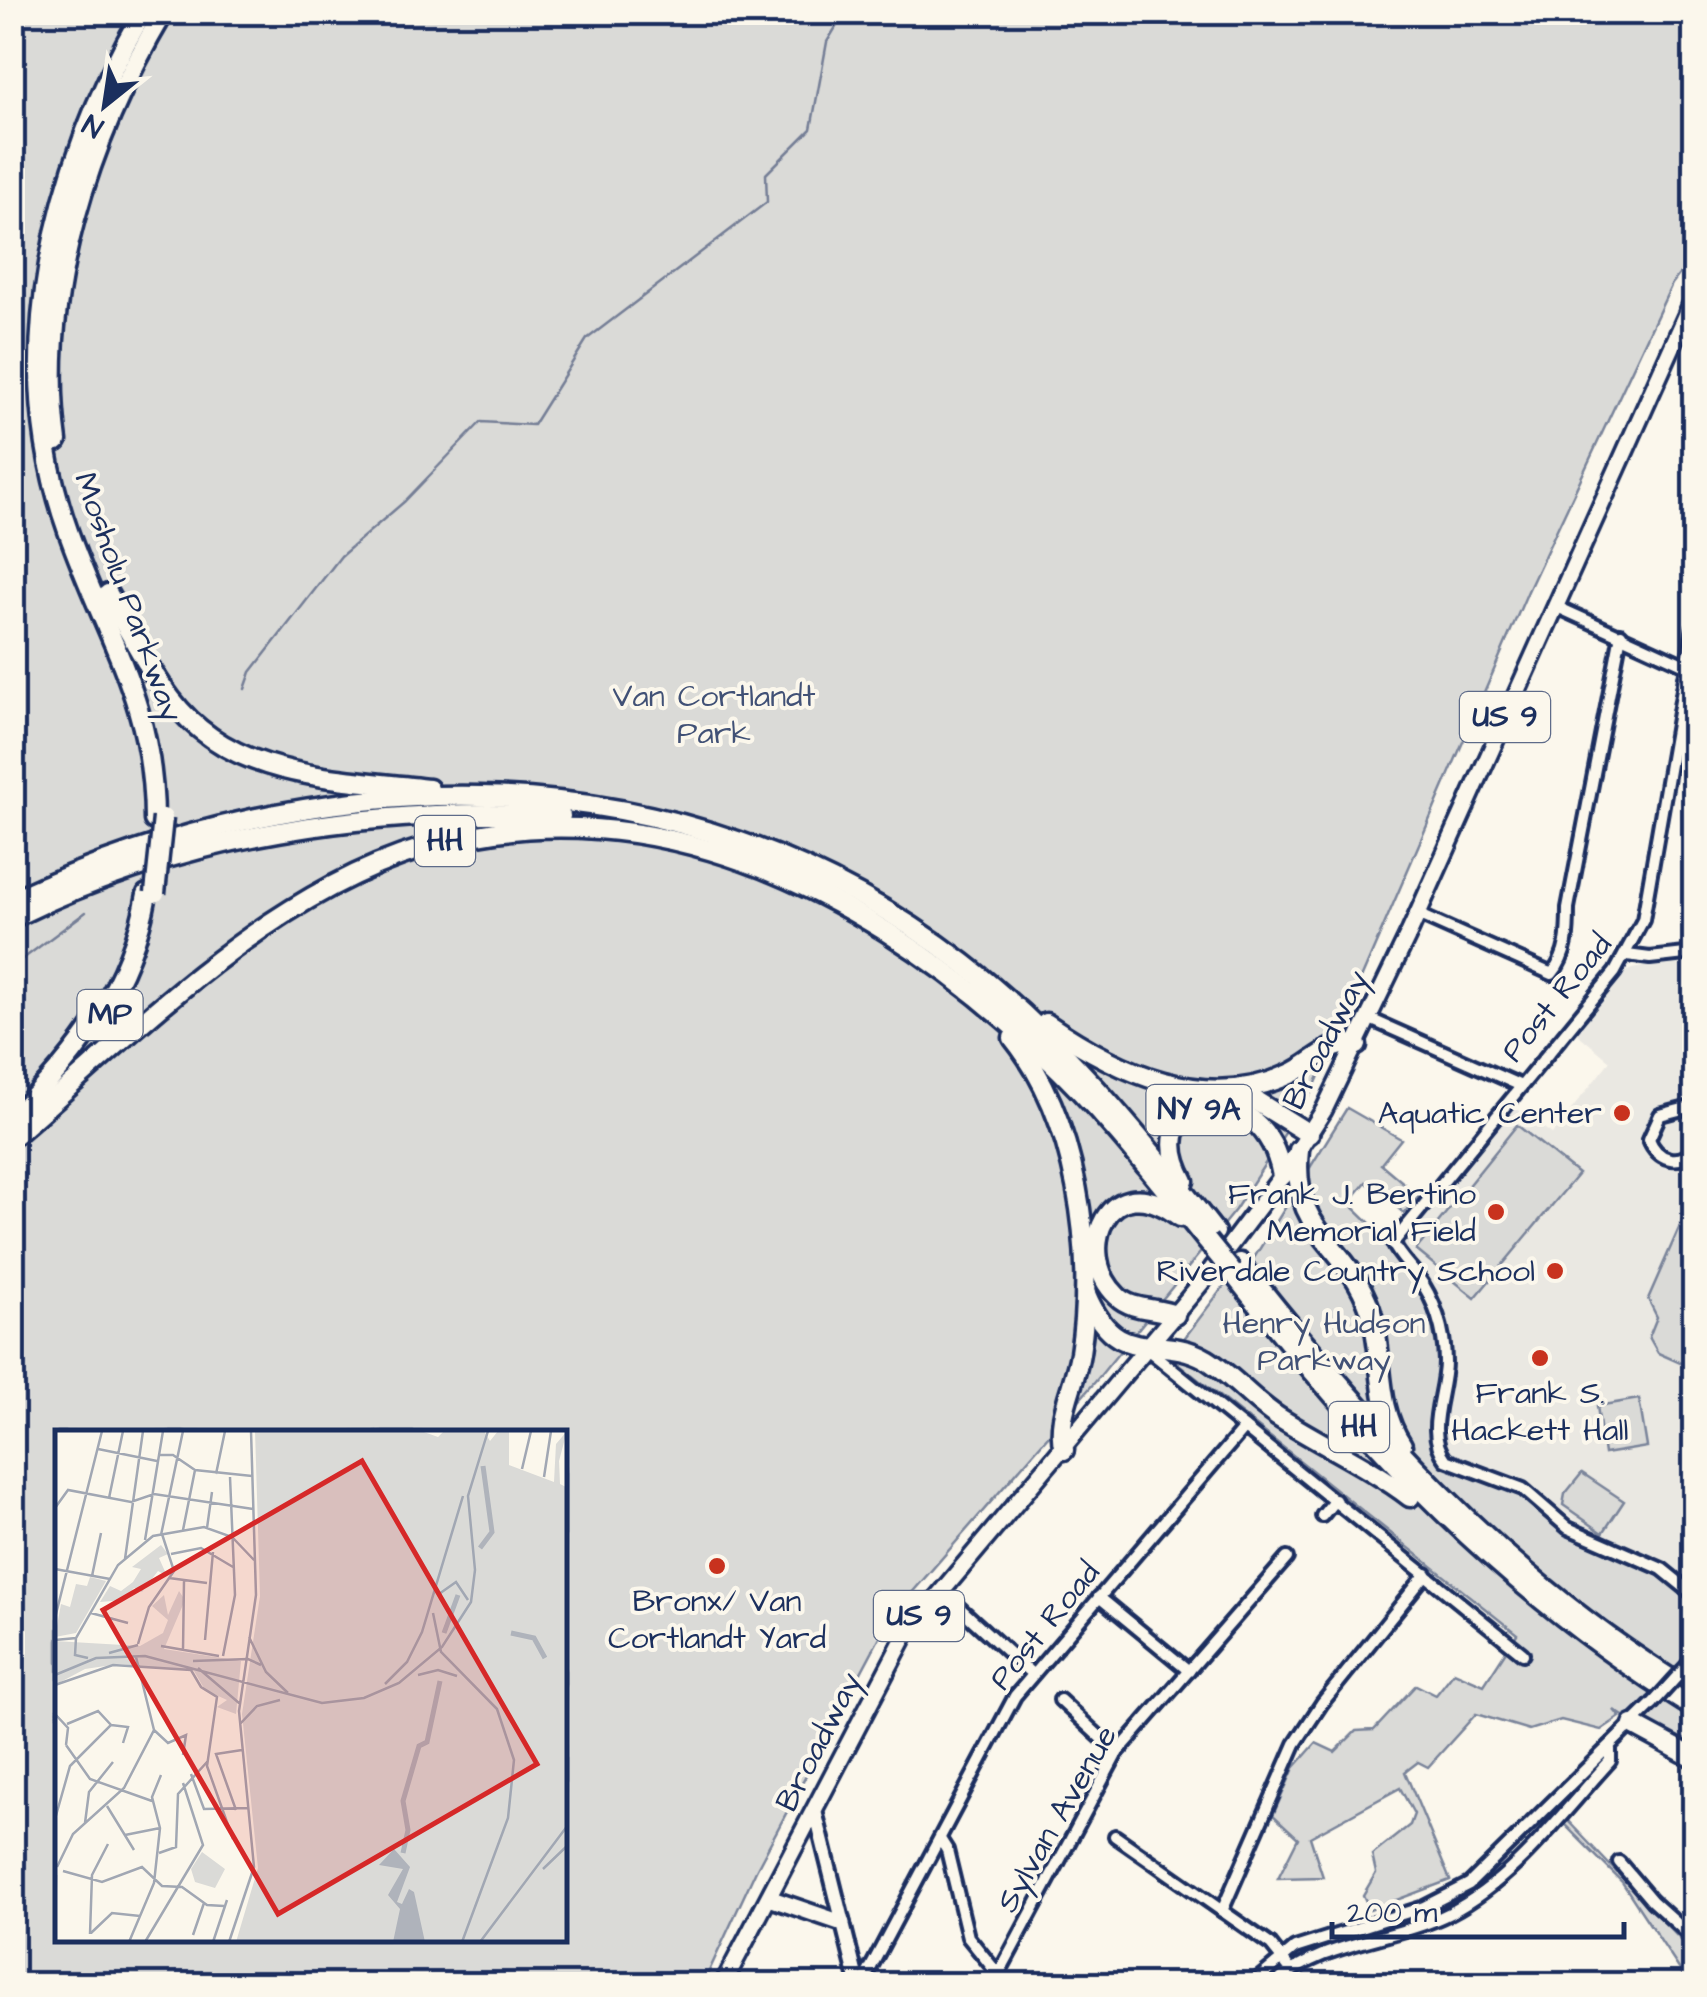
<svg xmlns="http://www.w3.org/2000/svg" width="1707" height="1997" font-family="'Architects Daughter',sans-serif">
	<rect width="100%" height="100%" fill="#fbf7ec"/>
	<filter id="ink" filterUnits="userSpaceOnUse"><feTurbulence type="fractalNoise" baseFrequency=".01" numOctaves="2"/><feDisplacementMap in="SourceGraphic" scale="20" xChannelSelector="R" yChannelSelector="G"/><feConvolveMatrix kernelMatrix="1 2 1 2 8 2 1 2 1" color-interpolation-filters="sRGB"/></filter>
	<g filter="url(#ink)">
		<path fill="#eae8e2" d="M1694,956v631l-27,-21 -70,-29 -73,-56 -61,-16 -13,-8 -10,-27 3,-100 -43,-82 113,-142 39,28 58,-73 -36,-30 41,-54 17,-8z"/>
		<g fill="#dadad7" stroke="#7a849a" stroke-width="2.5" fill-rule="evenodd">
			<path d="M12,13h1682v242l-22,29 -144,307 -215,499 -78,120 -140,172 -205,236 -134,252 -53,114h-690zM58,1432h507v508h-507z"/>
			<path d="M1347,1108l54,31 -20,25 38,32 -15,17 -38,-31 -17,21c93,85 92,132 90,253l12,11 59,20 23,13 27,26 50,28 48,17 36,33v158l-80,-52 6,7 -19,13 -40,-10 -32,10 -53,-16 -48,53 -10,-5 -13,10 45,108 -80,30 -7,-15 13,-22 -4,-18 38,-30 4,-11 -14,-26 -90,49 13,40 -45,1 20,-40 -25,-23 21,-47 22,-25 19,9 21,-21 18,-1 42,-45 20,10 18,-23 30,13 33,-51 -347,-277 54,-71 30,-28z"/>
			<path d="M1517,1125l61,49 -103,124 -59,-48z"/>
			<path d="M1694,1194v175l-36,-16 -9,-16 8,-20 -9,-18z"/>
			<path d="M1639,1399l8,48 -43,7 -7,-48z"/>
			<path d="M1582,1473l42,28 -21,32 -40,-28 2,-11z"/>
			<path d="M1568,1821l126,133v30h-5l-67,-102 -58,-58z"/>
		</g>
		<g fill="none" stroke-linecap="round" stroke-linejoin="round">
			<g stroke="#747e96" stroke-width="2.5">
				<path d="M245,689l6,-17 90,-116 64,-55 76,-79 52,3 54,-86 180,-137 -1,-28 45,-45 16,-87 18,-30"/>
				<path d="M12,967l74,-55"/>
			</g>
			<defs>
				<g id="minor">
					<path d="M1555,606l139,63"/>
					<path d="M1694,626l-51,294 -28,52 -222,271c5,12 15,21 23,31 19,25 29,58 29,88 0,32 -21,70 1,98l77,29 45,39 94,41 32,26"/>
					<path d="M1417,914l135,60c16,-20 16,-42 16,-66l53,-274"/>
					<path d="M1627,955l23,3 44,-5"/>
					<path d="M1370,1019l149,66"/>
					<path d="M1694,1106l-34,9 -11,24c8,21 30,28 45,10"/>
					<path d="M1147,1349l376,305"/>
					<path d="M1322,1516l13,-16"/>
					<path d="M941,1591l91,83"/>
					<path d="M1099,1597l90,74"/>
					<path d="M1683,1670l11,-12"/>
					<path d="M1060,1700l57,53"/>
					<path d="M1115,1836l156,109 20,25"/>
					<path d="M940,1839l7,11 21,87 38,47"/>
					<path d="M1619,1862l33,39 42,38"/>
					<path d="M1222,1911l73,-167 27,-41 104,-129"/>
					<path d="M998,1975l119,-222 170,-195"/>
					<path d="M862,1984l153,-288 229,-268"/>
					<path d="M1252,1984l43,-36 129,-41 45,-23 184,-181"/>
					<path d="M1275,1984c48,-44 118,-42 175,-71 64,-33 112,-100 160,-152v-12"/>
				</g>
				<path id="tertiary" d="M815,1811l43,173"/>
				<g id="primary">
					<path d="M769,1898l73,25"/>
					<path d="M723,1984l183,-350 296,-352 80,-106 42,-66 86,-179 284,-633"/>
				</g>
				<g id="motorway">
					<path d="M143,12c-89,154 -137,346 -75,519 37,106 86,170 86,289"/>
					<path d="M57,441c-20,-147 32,-303 107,-429"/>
					<path d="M108,594c20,35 39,73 63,105 62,82 165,78 258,90"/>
					<path d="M12,900c313,-144 669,-153 951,63 98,76 176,172 252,269"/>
					<path d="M12,918c171,-84 361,-112 549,-102"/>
					<path d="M1046,1023c70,48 158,91 244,51 25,-11 39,-34 67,-29"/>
					<path d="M1013,1038c64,80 83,215 67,315 -5,33 -25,65 -16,97"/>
					<path d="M1231,1092l25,9 53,33"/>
					<path d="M12,1119c66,-63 119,-134 135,-225"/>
					<path d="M12,1137c101,-87 201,-188 320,-251 256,-136 517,-15 711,168 61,57 112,123 164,187"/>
					<path d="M1299,1150c-9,84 47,90 71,159 15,46 4,94 32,136"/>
					<path d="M1184,1181c-48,-89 80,-110 98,-5"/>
					<path d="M1240,1263c125,158 256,306 428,414"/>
					<path d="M1232,1272c137,175 272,319 462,436"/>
					<path d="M1086,1294c32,77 72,37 120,65 26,16 46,41 72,58 44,28 91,49 132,80"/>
					<path d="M1175,1315c-19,-8 -43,-4 -58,-19 -45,-43 -9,-135 63,-79"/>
					<path d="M1633,1725l61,33"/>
				</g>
			</defs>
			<use href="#minor" stroke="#1b2f5e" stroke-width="18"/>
			<use href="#tertiary" stroke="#1b2f5e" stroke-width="20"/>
			<use href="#primary" stroke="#1b2f5e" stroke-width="22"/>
			<use href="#motorway" stroke="#1b2f5e" stroke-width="25"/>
			<use href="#minor" stroke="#fbf7ec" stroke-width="10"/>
			<use href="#tertiary" stroke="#fbf7ec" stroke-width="12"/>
			<use href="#primary" stroke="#fbf7ec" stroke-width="15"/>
			<use href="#motorway" stroke="#fbf7ec" stroke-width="18"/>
			<defs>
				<path id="minor-bridge" d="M1653,1703l30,-33"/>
				<g id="motorway-bridge">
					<path d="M155,893l8,-75"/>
					<path d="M1207,1241l25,31"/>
				</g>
			</defs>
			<use href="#minor-bridge" stroke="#1b2f5e" stroke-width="18" stroke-linecap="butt"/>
			<use href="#motorway-bridge" stroke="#1b2f5e" stroke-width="25" stroke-linecap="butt"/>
			<use href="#minor-bridge" stroke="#fbf7ec" stroke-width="10"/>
			<use href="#motorway-bridge" stroke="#fbf7ec" stroke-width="18"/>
		</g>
	</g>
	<g fill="#c8321e" stroke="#fbf7ec" stroke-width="4">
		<circle cx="1622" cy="1113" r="10"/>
		<circle cx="1496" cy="1212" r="10"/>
		<circle cx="1555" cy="1271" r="10"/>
		<circle cx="1540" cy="1358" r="10"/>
		<circle cx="717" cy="1566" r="10"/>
	</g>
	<g text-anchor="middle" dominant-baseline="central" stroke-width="8" stroke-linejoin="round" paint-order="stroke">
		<g fill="#fbf7ec" stroke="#5e6b89" stroke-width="2.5">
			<rect x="1460" y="692" width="90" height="50" rx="8"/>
			<rect x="415" y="816" width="60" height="50" rx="8"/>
			<rect x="77.5" y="990" width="65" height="50" rx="8"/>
			<rect x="1146.5" y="1085" width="105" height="50" rx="8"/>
			<rect x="1329" y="1402" width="60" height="50" rx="8"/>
			<rect x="874" y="1591" width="90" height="50" rx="8"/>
		</g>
		<g font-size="30" font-weight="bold" fill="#1b2f5e">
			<text x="1505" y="717">US 9</text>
			<text x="445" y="841">HH</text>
			<text x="110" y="1015">MP</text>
			<text x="1199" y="1110">NY 9A</text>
			<text x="1359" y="1427">HH</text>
			<text x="919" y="1616">US 9</text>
		</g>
		<g font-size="32" fill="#1b2f5e" stroke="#fbf7ec">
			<text transform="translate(128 597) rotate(70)">Mosholu Parkway</text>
			<text transform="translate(1557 998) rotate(-51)">Post Road</text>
			<text transform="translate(1326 1040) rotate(-63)">Broadway</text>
			<text transform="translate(1045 1626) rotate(-51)">Post Road</text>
			<text transform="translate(819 1742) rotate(-63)">Broadway</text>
			<text transform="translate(1057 1819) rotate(-60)">Sylvan Avenue</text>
		</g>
		<g font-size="32" fill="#415176" stroke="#fbf7ec">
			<text x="714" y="696">Van Cortlandt<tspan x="714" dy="37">Park</tspan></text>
			<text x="1324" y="1323">Henry Hudson<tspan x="1324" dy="37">Parkway</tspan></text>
		</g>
		<g font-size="32" fill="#1b2f5e" stroke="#fbf7ec" text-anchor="end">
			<text x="1602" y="1113">Aquatic Center</text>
			<text x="1476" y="1194">Frank J. Bertino<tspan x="1476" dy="37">Memorial Field</tspan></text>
			<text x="1535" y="1271">Riverdale Country School</text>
			<text x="1540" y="1393" text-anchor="middle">Frank S.<tspan x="1540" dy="37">Hackett Hall</tspan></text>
			<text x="717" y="1601" text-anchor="middle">Bronx/ Van<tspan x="717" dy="37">Cortlandt Yard</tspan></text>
		</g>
	</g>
	<g transform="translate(55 1430)">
		<rect width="512" height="512" fill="#fbf7ec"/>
		<path d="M200,1h166l17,6 6,-6h40l6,10 8,-10h11v34l45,17 2,-38 11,-13 -8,30 1,23 8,4 -1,454h-331l22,-74 -16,-154 18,-118zM106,115l7,9 -9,4 8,18 -9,-5 -16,21 -8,-4 -10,12 -24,2 10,-16 11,5 12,-9 8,-13 -9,-2zM35,147l16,4 -30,52 -21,4 6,-33 9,3 6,-23 11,2zM124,161l6,9 -21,49 77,12 -5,53 -19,-7 10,-7 -22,-10 -11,-19 -75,-7 -34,5 -30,16v-44l85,5 23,-13 5,-13 -16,-14 12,-11 4,20zM147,422l23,17 -10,19 -20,-6 -4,-13z" fill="#dadad7"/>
		<path d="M339,419l16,18 -13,35 5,2 7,-15 5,3 11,50h-32l7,-33 -12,-14 15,-26 -24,-4z" fill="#afb3bb"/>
		<path fill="none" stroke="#afb3bb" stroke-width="5" d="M425,118l12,-16 -9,-66M389,203l14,-38M456,203l23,5 11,20M348,423l5,-23 -5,-29 16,-55 8,-4 13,-61"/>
		<path fill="none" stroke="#a1a7b3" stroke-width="2.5" d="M43,19l59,12M103,25h15l22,15 57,6M467,39l9,-38M161,44l9,-43M489,47l7,-46M54,68l14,-67M0,78l13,-18 63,12 23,-8 99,15M152,98l5,-36M128,100l12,-60M106,105l22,-104M90,110l18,-109M116,124l30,-6 32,19M70,129l18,-128M0,139l55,10M37,146l9,-43M114,148l38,5M384,164l17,-12 12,18M36,183l37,10M378,183l8,39 56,57 17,51 -6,58 -46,124M0,188l47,-187M194,207l17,35 22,21M21,208l-1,17 13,3M0,210l21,-2 42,-73 35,-29 51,-9 28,10 22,23M150,210l8,-88M83,214l11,-37 25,-36 -12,-37M106,216l58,10M128,220l1,-69M54,223l29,-8M168,226l12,-61 -5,-118M138,231l55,-2 13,6M143,238l41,35M0,245l41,-17 49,-2 177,47 42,-5 35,-15 43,-36 29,-45 4,-32 -7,-74 20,-65M363,245l20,-5 19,6M330,254l22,-22 15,-30 41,-136M0,255l58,-20 78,5 10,17 16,10 -10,69 26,73M0,284l13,14 -2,17M185,294l17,-18 23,-6M56,295l17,2 -5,16M99,300l14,13 18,-8 -3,20M11,315l24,34 62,22M136,344l13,35 44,-1M52,376l27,44M181,380l-20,-56 26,-4M0,389l15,-53 41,-41 -13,-14 -31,13M30,393l4,-31 24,-30M70,405l35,-7M104,423l17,-6 2,-53 29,-32M2,437l16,-33 51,-46 30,-58 -18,-73M488,439l25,-24M8,441l39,11 40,-15 20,19 20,1 25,18 17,1M36,503l21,-20 28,3M35,504l2,-59 16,-31M138,505l11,-32M0,512l1,-67M74,512l25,-59 6,-55 -8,-31 9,-22M90,512l58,-97 -20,-62M158,512l14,-42M174,512l25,-75 -15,-156 17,-116 -5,-164M425,512l88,-117"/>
		<path fill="#d62828" fill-opacity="0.15" stroke="#d62828" stroke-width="5" d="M307,31l175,303 -259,150 -175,-304z"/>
		<rect width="512" height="512" fill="none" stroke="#1b2f5e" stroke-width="5"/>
	</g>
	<rect width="1707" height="1997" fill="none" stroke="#fbf7ec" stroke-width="50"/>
	<rect x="25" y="25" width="1657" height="1947" fill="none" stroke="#1b2f5e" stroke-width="4" filter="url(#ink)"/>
	<g transform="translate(105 105) rotate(210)" stroke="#fbf7ec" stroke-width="8" paint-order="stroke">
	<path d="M0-8L18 38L0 25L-18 38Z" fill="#1b2f5e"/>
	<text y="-15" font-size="28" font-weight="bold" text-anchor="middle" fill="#1b2f5e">N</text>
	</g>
	<path d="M1332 1922v15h292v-15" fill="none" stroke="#1b2f5e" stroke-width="5"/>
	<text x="1347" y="1922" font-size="30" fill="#1b2f5e" stroke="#fbf7ec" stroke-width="8" paint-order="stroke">200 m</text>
</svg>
